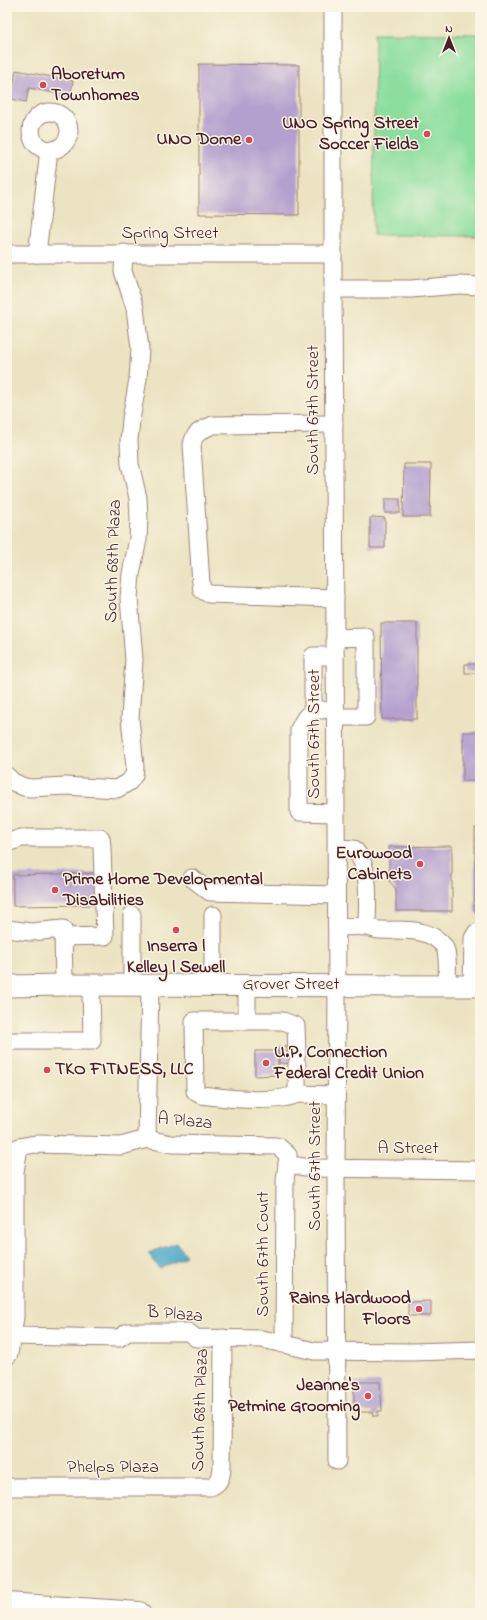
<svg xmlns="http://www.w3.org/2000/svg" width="487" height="1620" font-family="'Indie Flower',sans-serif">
	<rect width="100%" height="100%" fill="#fcf5e5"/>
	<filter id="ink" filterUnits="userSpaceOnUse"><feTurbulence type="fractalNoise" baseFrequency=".025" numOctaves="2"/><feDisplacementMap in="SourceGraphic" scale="8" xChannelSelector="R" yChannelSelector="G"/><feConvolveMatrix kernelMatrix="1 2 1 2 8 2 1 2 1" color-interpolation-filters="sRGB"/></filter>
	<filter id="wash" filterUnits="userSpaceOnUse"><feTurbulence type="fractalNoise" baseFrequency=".012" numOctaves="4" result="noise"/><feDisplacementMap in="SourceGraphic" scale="16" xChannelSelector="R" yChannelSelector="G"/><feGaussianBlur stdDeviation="0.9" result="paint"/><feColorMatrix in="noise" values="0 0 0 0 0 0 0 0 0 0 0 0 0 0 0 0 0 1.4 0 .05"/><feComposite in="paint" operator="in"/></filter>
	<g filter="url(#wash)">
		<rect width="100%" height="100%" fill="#ebe3c1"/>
		<path fill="#8bde9e" stroke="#6a7e64" d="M375,33l105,1v202l-107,-1z"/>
		<path fill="#4aa8c9" stroke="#4a647a" d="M177,1243l9,13 -26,13 -12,-16z"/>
		<g id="blocks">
			<g fill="#b4a0cf">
				<path d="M199,64l100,1v150l-100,-1z"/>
				<path d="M16,70l57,11 -3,17 -14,-2v-3l-27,-5 -3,14 -15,-3z"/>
				<path d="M404,464h27l-1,53h-27z"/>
				<rect x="385" y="499" width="15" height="14"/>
				<path d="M373,517l12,1v30h-15v-30z"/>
				<path d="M381,623h36v96h-35z"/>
				<rect x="465" y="664" width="15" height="9"/>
				<rect x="463" y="732" width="17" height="49"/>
				<rect x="475" y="828" width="5" height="85"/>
				<path d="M452,846v65h-56v-22l-7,-8v-34z"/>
				<path d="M98,873v32l-85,1v-31z"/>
				<path d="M287,1046v8h14v10l-22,-1v-16z"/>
				<path d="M255,1051h23v24l-23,1z"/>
				<path d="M431,1301v15h-23v-14z"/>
				<path d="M354,1382h26l2,29h-4v5h-5l-1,-4h-18z"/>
			</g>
		</g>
	</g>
	<g filter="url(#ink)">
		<use href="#blocks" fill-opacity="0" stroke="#9a8176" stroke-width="1"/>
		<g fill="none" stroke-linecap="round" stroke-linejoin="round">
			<defs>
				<g id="minor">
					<path d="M333,7v282l4,697 -1,183 1,292"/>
					<circle cx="50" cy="131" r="19"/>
					<path d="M7,254h326"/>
					<path d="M37,254l12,-104"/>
					<path d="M333,289h78l47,-4 22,1"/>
					<path d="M334,424l-121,1c-11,5 -19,7 -21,20l9,139 1,6 7,4 126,4"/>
					<path d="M335,638l31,-1v80h-31"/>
					<path d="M313,710l-8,8 -6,11v83l36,1"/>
					<path d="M323,710h-10v-54h22"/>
					<path d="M7,776l6,6 11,5 7,1 34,-2 52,3 12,-7 5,-7 1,-8 -5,-49 4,-58 -5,-62 2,-24 7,-35 1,-21 -1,-20 -8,-34 -1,-24 2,-20 7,-41 2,-30 -5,-41 -12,-37 1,-18"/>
					<path d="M7,843l14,-5h80l1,9 3,89 -42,1"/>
					<path d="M336,848l18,1c18,19 13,53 13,78"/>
					<path d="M192,878l18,14 126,3"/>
					<path d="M132,915v70"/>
					<path d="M213,915v70"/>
					<path d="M337,927c10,0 21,-1 31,0 4,1 7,3 12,3 21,1 48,-4 64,16 5,8 3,30 3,40"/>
					<path d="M7,929l24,3 32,-3 1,56"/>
					<path d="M247,985v36h36l13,5 1,28"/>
					<path d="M472,986l1,-48 3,-5 4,-2"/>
					<path d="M247,1021h-53l1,70 2,2 4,2c23,3 75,9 96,-1"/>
					<path d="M7,1041h85l-1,-56"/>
					<path d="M297,1064v30l39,1"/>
					<path d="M147,1139l3,-154"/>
					<path d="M287,1164l23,4 170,2"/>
					<path d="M12,1336l107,2 9,-6h60l8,6 66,1 52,12 97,1 69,-2"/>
					<path d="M7,1356l2,-2 6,-37v-145l4,-25 16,-3 86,2 26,-7 25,5 103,2 4,1 9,8 -3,26 -1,163"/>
					<path d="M7,1487h203c10,-3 12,-12 12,-21l1,-128"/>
				</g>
				<path id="major" d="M7,986l57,-1 416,1"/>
				<path id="highway" d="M7,1604l132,9"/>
			</defs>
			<use href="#minor" stroke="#9a8176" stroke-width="19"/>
			<use href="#major" stroke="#9a8176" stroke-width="23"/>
			<use href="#highway" stroke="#9a8176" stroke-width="24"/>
			<use href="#minor" stroke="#fff" stroke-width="17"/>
			<use href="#major" stroke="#fff" stroke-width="21"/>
			<use href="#highway" stroke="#fff" stroke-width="22"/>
		</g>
	</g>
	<g fill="#d1495b" stroke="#fcf5e5" stroke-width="1.5">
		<circle cx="43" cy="85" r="4"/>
		<circle cx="427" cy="134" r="4"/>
		<circle cx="249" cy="140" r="4"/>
		<circle cx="420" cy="864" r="4"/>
		<circle cx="55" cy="890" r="4"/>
		<circle cx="176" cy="930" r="4"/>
		<circle cx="266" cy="1063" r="4"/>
		<circle cx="47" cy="1070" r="4"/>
		<circle cx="419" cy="1309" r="4"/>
		<circle cx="368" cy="1396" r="4"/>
	</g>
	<g text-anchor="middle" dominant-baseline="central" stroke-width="3" stroke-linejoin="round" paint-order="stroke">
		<g font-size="18" font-weight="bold" fill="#4a1f2b" stroke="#fcf5e5" text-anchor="end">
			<text x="51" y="75" text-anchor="start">Aboretum<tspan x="51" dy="21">Townhomes</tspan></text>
			<text x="419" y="124">UNO Spring Street<tspan x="419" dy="21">Soccer Fields</tspan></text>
			<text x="241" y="140">UNO Dome</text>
			<text x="412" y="854">Eurowood<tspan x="412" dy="21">Cabinets</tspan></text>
			<text x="63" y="880" text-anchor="start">Prime Home Developmental<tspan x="63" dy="21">Disabilities</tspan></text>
			<text x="176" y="947" text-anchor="middle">Inserra l<tspan x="176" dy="21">Kelley l Sewell</tspan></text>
			<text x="274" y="1053" text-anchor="start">U.P. Connection<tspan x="274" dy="21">Federal Credit Union</tspan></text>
			<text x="55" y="1070" text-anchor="start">TKO FITNESS, LLC</text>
			<text x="411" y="1299">Rains Hardwood<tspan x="411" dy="21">Floors</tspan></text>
			<text x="360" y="1386">Jeanne's<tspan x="360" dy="21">Petmine Grooming</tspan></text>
		</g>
		<g font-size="18" fill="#4a1f2b" stroke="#fcf5e5">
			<text x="170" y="234">Spring Street</text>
			<text transform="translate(314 410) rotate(-90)">South 67th Street</text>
			<text transform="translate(114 561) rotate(-88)">South 68th Plaza</text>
			<text transform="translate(315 734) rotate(-90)">South 67th Street</text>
			<text x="291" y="985">Grover Street</text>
			<text transform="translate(185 1122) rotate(5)">A Plaza</text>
			<text x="408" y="1149">A Street</text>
			<text transform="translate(316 1166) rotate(-90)">South 67th Street</text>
			<text transform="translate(264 1254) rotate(-90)">South 67th Court</text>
			<text transform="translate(175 1315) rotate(5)">B Plaza</text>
			<text transform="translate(201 1410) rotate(-88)">South 68th Plaza</text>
			<text x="113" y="1468">Phelps Plaza</text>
		</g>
	</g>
	<rect width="487" height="1620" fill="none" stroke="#fcf5e5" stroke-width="24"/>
	<g transform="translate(449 38)" stroke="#fcf5e5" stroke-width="3" paint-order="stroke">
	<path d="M0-3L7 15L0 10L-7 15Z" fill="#4a1f2b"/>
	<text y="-6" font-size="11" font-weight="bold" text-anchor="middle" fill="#4a1f2b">N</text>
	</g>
</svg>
